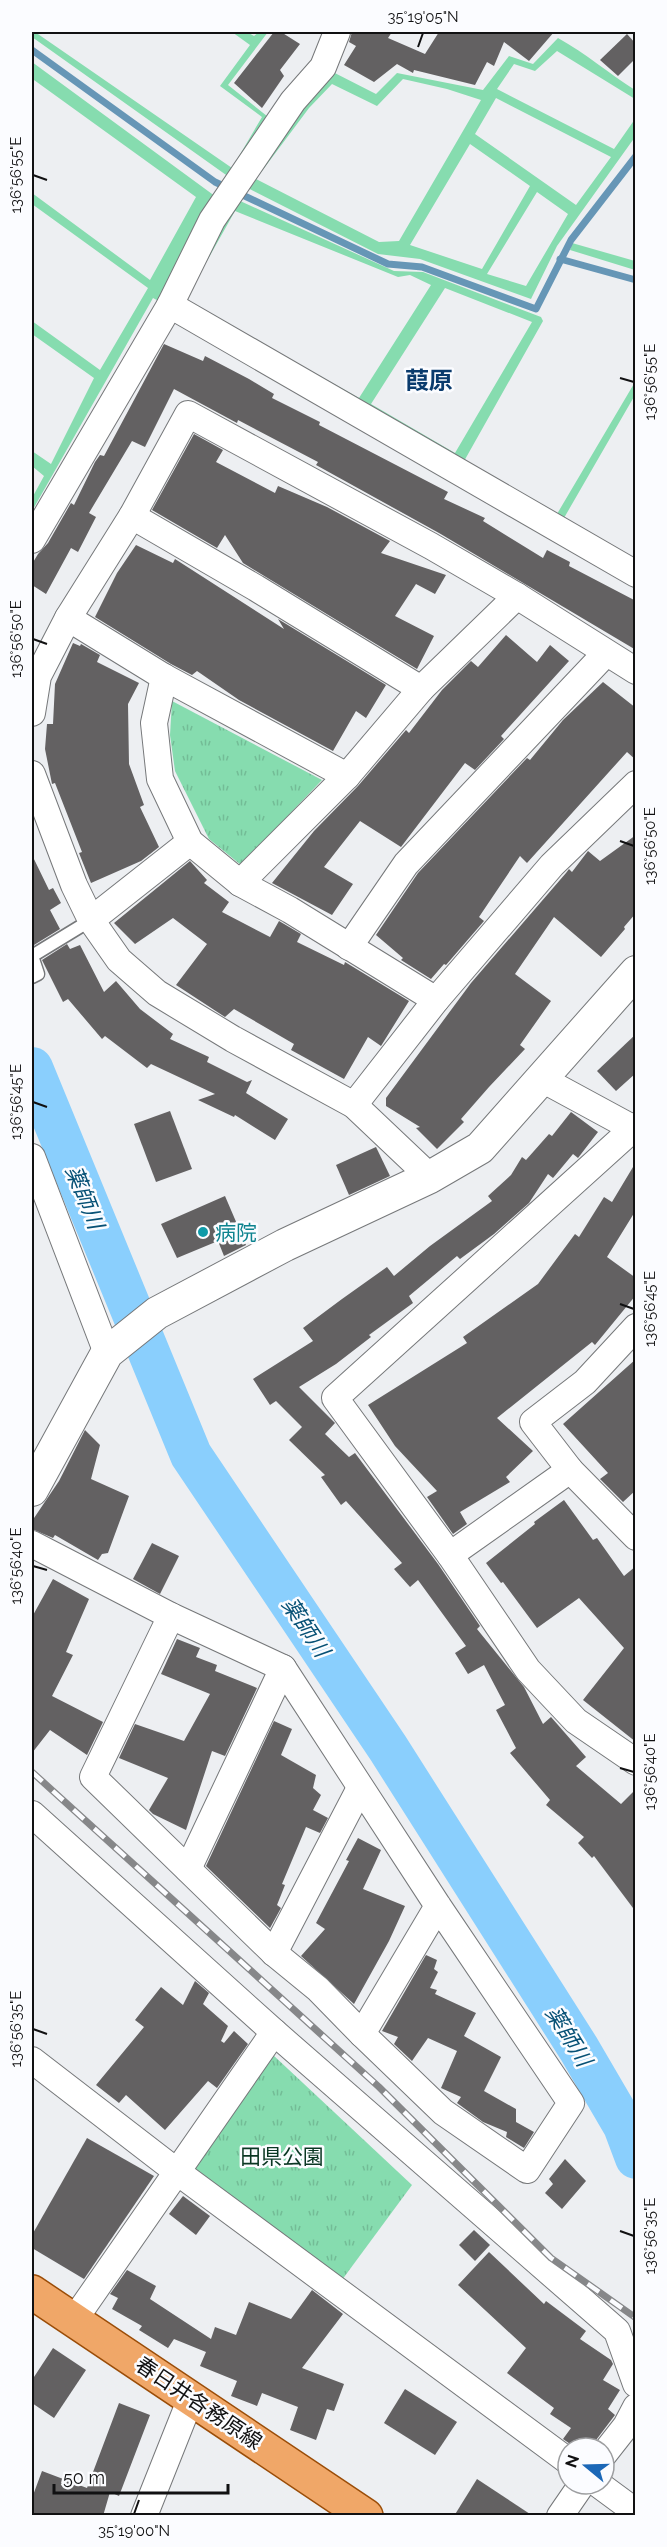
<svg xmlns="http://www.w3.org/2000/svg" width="667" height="2547" font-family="Raleway,'Noto Sans JP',sans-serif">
	<defs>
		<pattern id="park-tufts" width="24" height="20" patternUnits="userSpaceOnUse" patternTransform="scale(1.5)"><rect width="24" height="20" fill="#86dcaf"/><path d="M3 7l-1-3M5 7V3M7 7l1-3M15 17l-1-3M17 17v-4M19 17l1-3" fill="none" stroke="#73bc96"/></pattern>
	</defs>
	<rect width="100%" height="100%" fill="#edeff2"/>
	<g fill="#86dcaf" fill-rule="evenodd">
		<path d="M32,32h3l197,136 30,-51 -42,-31 30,-41 -18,-13h15l7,4 5,-4h9l-40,53 49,39 46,-57 53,27 21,-21 86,17 26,-34 24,8 25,-26c29,16 50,35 77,52v9l-78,-48 -22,20 -21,-7 -17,25 117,60 21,-30v18l-78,109 -26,53 -111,-40 -42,-5 -142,-72 -204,-145zM403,79l44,10 34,11 -82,141 -20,1 -123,-63 53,-71 23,-24 45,22zM496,98l115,59 -35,48 -101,-71zM470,144l60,42 -48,83 -72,-24zM537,192l31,22 -42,72 -39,-12z"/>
		<path d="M32,62l191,140 4,-7 167,76 29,1 118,45 2,4 -80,142 94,51 78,-132v13l-71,123 -411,-220 -121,213v-13l12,-22 -12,-10v-15l19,13 43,-86 -62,-44v-13l68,49 48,-82 -116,-84v-11l118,87 46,-83 -162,-117 -2,3zM235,211l163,66 12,-2 21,10 -72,113 -174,-98zM445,288l87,34 -77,131 -84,-49z"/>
		<path d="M572,243l63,18v9l-65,-20z"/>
	</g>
	<g fill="url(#park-tufts)">
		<path d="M172,701l150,79 -81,85 -32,-26 -34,-68 -5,-36z"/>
		<path d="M272,2054l140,131 -73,99 -149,-114z"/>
	</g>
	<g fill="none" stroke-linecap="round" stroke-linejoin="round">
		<g stroke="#6696b6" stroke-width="7">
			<path d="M32,50l183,132 173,82 34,3 114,42 35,-69 65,-84"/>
			<path d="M560,259l76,21"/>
		</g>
		<path stroke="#8acffd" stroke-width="42" d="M32,1068l159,387 197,293 191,301 45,77 12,32"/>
	</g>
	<g fill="#636162">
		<path d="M274,32h7l19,12 -20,26 4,6 -22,32 -28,-25z"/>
		<path d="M352,32h40l-4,6 37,16 14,-22h115l-25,29 -25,-19 -10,24 -7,-4 -12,23 -61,-15 -1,3 -16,-9 -23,18 -30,-17 12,-19 -7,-4z"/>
		<path d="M627,34l9,10v14l-18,18 -18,-16z"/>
		<path d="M164,344l39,17 2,-5 44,23 25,15 -2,4 48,24 -1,3 129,67 -4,7 41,19 -2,3 60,37 4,-8 23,12 -1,4 67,35v49l-197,-117 -123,-68 2,-3 -80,-42 -1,3 -63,-34 -29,58 -13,-6 -43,72 7,4 -18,35 -7,-4 -25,46 -14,-9v-21l6,-10 10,-11 23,-40 3,2 21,-43 5,-7 4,1z"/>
		<path d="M194,434l29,16 -7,12 59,31 3,-7 49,21 63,34 -9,12 65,22 -11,19 -19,-10 -21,32 39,20 -17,33 -174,-106 -18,-28 -8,13 -65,-38z"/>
		<path d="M136,545l37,18 2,-4 109,70 -6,-10 108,66 -20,33 -10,-7 -23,40 -94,-51 -42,-29 -5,4 -21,-11 -76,-47 22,-44z"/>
		<path d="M506,635l31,27 13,-17 19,16 -68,75 3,3 -29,31 -10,-7 -64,84 -41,-26 -36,46 29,17 -21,31 -60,-32 42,-52 44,-45 48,-56 3,3 33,-43 29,-29 7,6z"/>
		<path d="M73,643l7,3 1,-2 19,11 -3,7 42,21 -11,21 1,60 15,41 -4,2 19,40 -18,14 -50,22 -12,-30 3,-1 -27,-69 -3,1 -7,-35 2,-25h6l2,-40z"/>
		<path d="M603,682l33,26v52l-9,-8 -100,111 -7,-7 -41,61 5,4 -38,44 -2,-1 -13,15 -30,-19 2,-2 -27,-23 42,-62 109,-115 3,2 33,-40z"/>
		<path d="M636,835v78l-12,14 1,2 -24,28 -47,-40 -39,57 36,27 -31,44 5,4 -36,38 -28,32 3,3 -27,27 -21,-21 4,-1 -34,-21v-8l85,-115 95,-110 3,-4 3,3 16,-21 12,10z"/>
		<path d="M32,855l17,35 4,-2 8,15 -11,7 10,19 -26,16 -2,-6z"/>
		<path d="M190,861l17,19 -3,3 25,19 -7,10 48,25 9,-16 22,13 -4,8 47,23 1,-3 64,39 -28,45 -13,-9 -24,42 -53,-29 3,-6 -60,-35 -9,8 -49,-32 31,-41 -34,-26 -38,26 -21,-21z"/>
		<path d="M67,944l3,5 10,-4 24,47 12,-11 24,28 33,25 -3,5 39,18 -2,5 40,20 5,-2 -6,13 42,26 -13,21 -40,-25 -1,2 -36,-17 17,-6 -64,-30 -4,4 -42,-32 -3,3 -34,-40 -5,3 -21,-42z"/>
		<path d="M636,1034v39l-20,18 -19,-20z"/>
		<path d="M170,1111l22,58 -36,13 -22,-58z"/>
		<path d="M571,1112l27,20 -20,26 -5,-4 -20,24 -5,-4 -19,29 -35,31 -34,25 -3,-3 -48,40 4,7 -44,32 2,2 -35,27 -37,23 36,36 -10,11 24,23 6,-4 83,111 42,62 -3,3 47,58 19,37 8,-7 35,40 -10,9 45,38 15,-15v123l-42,-56 -2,2 -14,-15 6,-6 -38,-32 4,-5 -40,-47 6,-5 -20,-38 9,-5 -21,-40 -16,9 -13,-21 11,-7 -48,-66 -8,7 -16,-18 8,-6 -56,-62 -5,4 -20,-28 4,-2 -36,-35 13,-13 -26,-26 -6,4 -17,-26 60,-38 -10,-13 39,-29 45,-32 7,9 36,-30 62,-45 -4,-5 23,-21 11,-18 4,3 23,-26 3,2z"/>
		<path d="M376,1147l14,29 -41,19 -13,-30z"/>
		<path d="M636,1162v48l-29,47 29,21v17l-41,50 -3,-3 -95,76 36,33 -27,26 4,5 -50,30 7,12 -14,10 -26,-37 10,-6 -42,-45 -27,-41 99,-62 -4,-6 75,-53 37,-50 4,3 25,-40 8,5z"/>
		<path d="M225,1196l21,49 -22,11 -6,-15 -41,17 -16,-34z"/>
		<path d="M636,1359v131l-13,12 -23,-23 8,-6 -45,-49z"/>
		<path d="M85,1430l15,15 -9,34 38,17 -21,57 -6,1 -4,6 -43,-25 -2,3 -21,-9v-8l27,-40z"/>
		<path d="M564,1500l29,40 4,-2 27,38 12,-10v176l-53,-42 41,-52 -45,-50 -42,30 -34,-46 -2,1 -15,-20 49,-39 -1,-2z"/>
		<path d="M152,1543l27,13 -19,38 -27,-15z"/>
		<path d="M53,1579l36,20 -23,53 7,3 -21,41 51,26 -16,33 -37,-25 -18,23v-136z"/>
		<path d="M177,1639l23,9 -4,9 21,8 -2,6 42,17 -32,68 -13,-5 -26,79 -33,-16 -4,-4 19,-32 -49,-20 16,-34 49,17 26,-47 -49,-20z"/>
		<path d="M274,1721l18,8 -11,26 35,20 -3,13 8,7 -8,15 15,8 -8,15 -14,-6 -24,57 3,1 -8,20 4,3 -11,20 -64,-62z"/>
		<path d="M358,1838l23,12 -18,39 42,17 -16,35 -35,63 -53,-48 24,-27 -9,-6 33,-62 -3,-1z"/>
		<path d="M426,1955l11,5 -3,9 4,3 -8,16 7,2 -2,4 41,19 -12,23 37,21 -17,34 32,18v13l18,10 -10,16 -18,-11 1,-5 -24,-10 -26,-19 4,-6 -20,-9 16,-37 -29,-13 -16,23 -18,-17 4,-7 -16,-6z"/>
		<path d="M195,1981l14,12 -6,11 25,22 -7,15 3,2 10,-12 14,13 -31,44 -9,-7 -43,49 -39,-35 -7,8 -23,-18 48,-58 -9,-7 26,-33 22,18z"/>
		<path d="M87,2138l67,38 -70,103 -52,-31v-13z"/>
		<path d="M565,2159l21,22 -24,28 -17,-16 8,-9 -4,-5z"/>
		<path d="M183,2196l27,20 -14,19 -27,-21z"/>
		<path d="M474,2230l16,15 -15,16 -16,-16z"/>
		<path d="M489,2252l55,52 2,-3 40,30 -6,8 31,21 2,4 -10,16 17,10 -12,19 7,6 -25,33h-14l-13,-9 8,-11 -21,-14 4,-6 -47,-35 19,-25 -68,-63z"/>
		<path d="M127,2270l29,16 -6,13 61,40 4,-12 21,8 13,-33 42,17 21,-29 31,24 -41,54 42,16 -10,27 -7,-2 -11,31 -26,-10 8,-23 -36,-14 -5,13 -26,-10 6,-15 -37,-15 6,-14 -32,-13 -6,9 -29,-18 3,-4 -30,-17 6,-11 -8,-4z"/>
		<path d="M53,2348l33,22 -32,48 -22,-15v-23z"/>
		<path d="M405,2389l52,33 -22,33 -51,-32z"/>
		<path d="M119,2403l31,12 -31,81 -9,-4 -7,24h-71v-18l10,-27 45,17z"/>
		<path d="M477,2479l56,37h-79z"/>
	</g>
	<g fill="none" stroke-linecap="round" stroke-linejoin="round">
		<defs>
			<path id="service" d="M32,977l6,-3 -6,-18 59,-36"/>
			<g id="minor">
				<path d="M170,305l466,269"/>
				<path d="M132,516l124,72 165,101"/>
				<path d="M32,540l138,-235 42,-85 81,-119 30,-34 14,-35"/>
				<path d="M68,618l96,59 183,99"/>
				<path d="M164,677l-10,46 6,56 30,63 50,41 50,27 146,90"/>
				<path d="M32,713l6,-37 30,-58 64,-102 56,-102 243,132 86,50 119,75"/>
				<path d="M32,774l42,111 17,35 28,40 38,33 76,46 121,66 76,72"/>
				<path d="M240,883l107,-107 74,-87 96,-93"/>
				<path d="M91,920l99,-78"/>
				<path d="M349,947l57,-83 200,-211"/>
				<path d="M540,1078l96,52"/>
				<path d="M354,1105l82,-105 116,-135 84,-81"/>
				<path d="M636,1126l-301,272 115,157 78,115 48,51 60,41"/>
				<path d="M32,1157l75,196"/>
				<path d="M636,1327l-51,55 -52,40 37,48 66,67"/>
				<path d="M32,1544l139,72 112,52 155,238 133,197 -44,67 -84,-58 -81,-78 76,-128"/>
				<path d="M450,1555l120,-85"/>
				<path d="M171,1616l-78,161 181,176 44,36 44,45"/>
				<path d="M32,1814l242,218 343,299 19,53"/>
				<path d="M188,1869l95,-201"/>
				<path d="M274,1953l86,-165"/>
				<path d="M32,2060l144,111 392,290"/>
				<path d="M74,2320l200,-288"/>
				<path d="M604,2454l22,-28 10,-19"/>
				<path d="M598,2484l38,28"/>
				<path d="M144,2516l47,-118"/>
				<path d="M560,2516l22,-32"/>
			</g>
			<path id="tertiary" d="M32,1490l75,-137 50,-40 128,-68 145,-68 50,-29 156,-176"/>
			<path id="primary" d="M32,2292l334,224"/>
		</defs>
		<use href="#service" stroke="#76787a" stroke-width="15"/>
		<use href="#minor" stroke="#76787a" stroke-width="28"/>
		<use href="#tertiary" stroke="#76787a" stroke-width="34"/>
		<use href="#primary" stroke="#9b4d08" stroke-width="36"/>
		<use href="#service" stroke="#fff" stroke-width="12"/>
		<use href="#minor" stroke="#fff" stroke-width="26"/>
		<use href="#tertiary" stroke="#fff" stroke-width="32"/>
		<use href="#primary" stroke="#f0a768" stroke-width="33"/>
		<defs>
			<path id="rail" d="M32,1772l347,315 172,171 85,60"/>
		</defs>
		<use href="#rail" stroke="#868789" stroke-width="7"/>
		<use href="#rail" stroke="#fbfcff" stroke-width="4.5" stroke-dasharray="14" stroke-linecap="butt"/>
	</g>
	<path fill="none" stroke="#111112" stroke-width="2" d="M418,47l5,-14M33,175l14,5M620,378l14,4M33,639l14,5M620,841l14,5M33,1102l14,5M620,1304l14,5M33,1566l14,4M620,1768l14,4M33,2029l14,5M620,2231l14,5M134,2514l5,-14"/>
	<circle fill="#0f9aa8" stroke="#fbfcff" stroke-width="2" cx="203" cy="1232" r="6"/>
	<g text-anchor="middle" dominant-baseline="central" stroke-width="5" stroke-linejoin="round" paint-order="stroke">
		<g font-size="21" fill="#0d838f" stroke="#fbfcff" text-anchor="start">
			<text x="215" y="1232">病院</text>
		</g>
		<g font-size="21" fill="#0a3723" stroke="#fbfcff">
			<text x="282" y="2156">田県公園</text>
		</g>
		<g font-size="21" fill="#111112" stroke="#fbfcff">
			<text transform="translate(199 2403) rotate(34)">春日井各務原線</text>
		</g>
		<g font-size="22" font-style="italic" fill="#075176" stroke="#fbfcff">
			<text transform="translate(85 1197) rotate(68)">薬師川</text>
			<text transform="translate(306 1627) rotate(56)">薬師川</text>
			<text transform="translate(569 2036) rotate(58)">薬師川</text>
		</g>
		<g font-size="24" font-weight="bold" fill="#0a3b6d" stroke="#fbfcff">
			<text x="429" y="380">葭原</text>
		</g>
	</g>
	<rect width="667" height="2547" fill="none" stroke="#fbfcff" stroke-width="66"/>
	<g transform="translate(586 2466) rotate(289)"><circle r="28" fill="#fbfcff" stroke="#9d9ea0" stroke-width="1.5"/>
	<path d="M0-4.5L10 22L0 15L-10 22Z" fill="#1c68b7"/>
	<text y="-9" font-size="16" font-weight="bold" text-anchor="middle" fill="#111112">N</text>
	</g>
	<path d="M54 2484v9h174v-9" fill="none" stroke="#111112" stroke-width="3"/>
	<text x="63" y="2484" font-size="18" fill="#111112" stroke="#fbfcff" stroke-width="4.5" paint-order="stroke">50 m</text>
	<rect x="33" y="33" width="601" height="2481" fill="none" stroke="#111112" stroke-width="2"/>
	<g font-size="15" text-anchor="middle" fill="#111112">
		<text x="423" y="22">35°19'05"N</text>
		<text transform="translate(16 175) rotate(-90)" y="5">136°56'55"E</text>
		<text transform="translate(650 382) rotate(-90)" y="5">136°56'55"E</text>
		<text transform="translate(16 639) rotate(-90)" y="5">136°56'50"E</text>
		<text transform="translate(650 846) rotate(-90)" y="5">136°56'50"E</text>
		<text transform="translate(16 1102) rotate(-90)" y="5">136°56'45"E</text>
		<text transform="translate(650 1309) rotate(-90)" y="5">136°56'45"E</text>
		<text transform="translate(16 1566) rotate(-90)" y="5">136°56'40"E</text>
		<text transform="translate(650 1772) rotate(-90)" y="5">136°56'40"E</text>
		<text transform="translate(16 2029) rotate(-90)" y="5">136°56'35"E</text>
		<text transform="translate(650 2236) rotate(-90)" y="5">136°56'35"E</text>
		<text x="134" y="2536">35°19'00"N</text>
	</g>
</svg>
